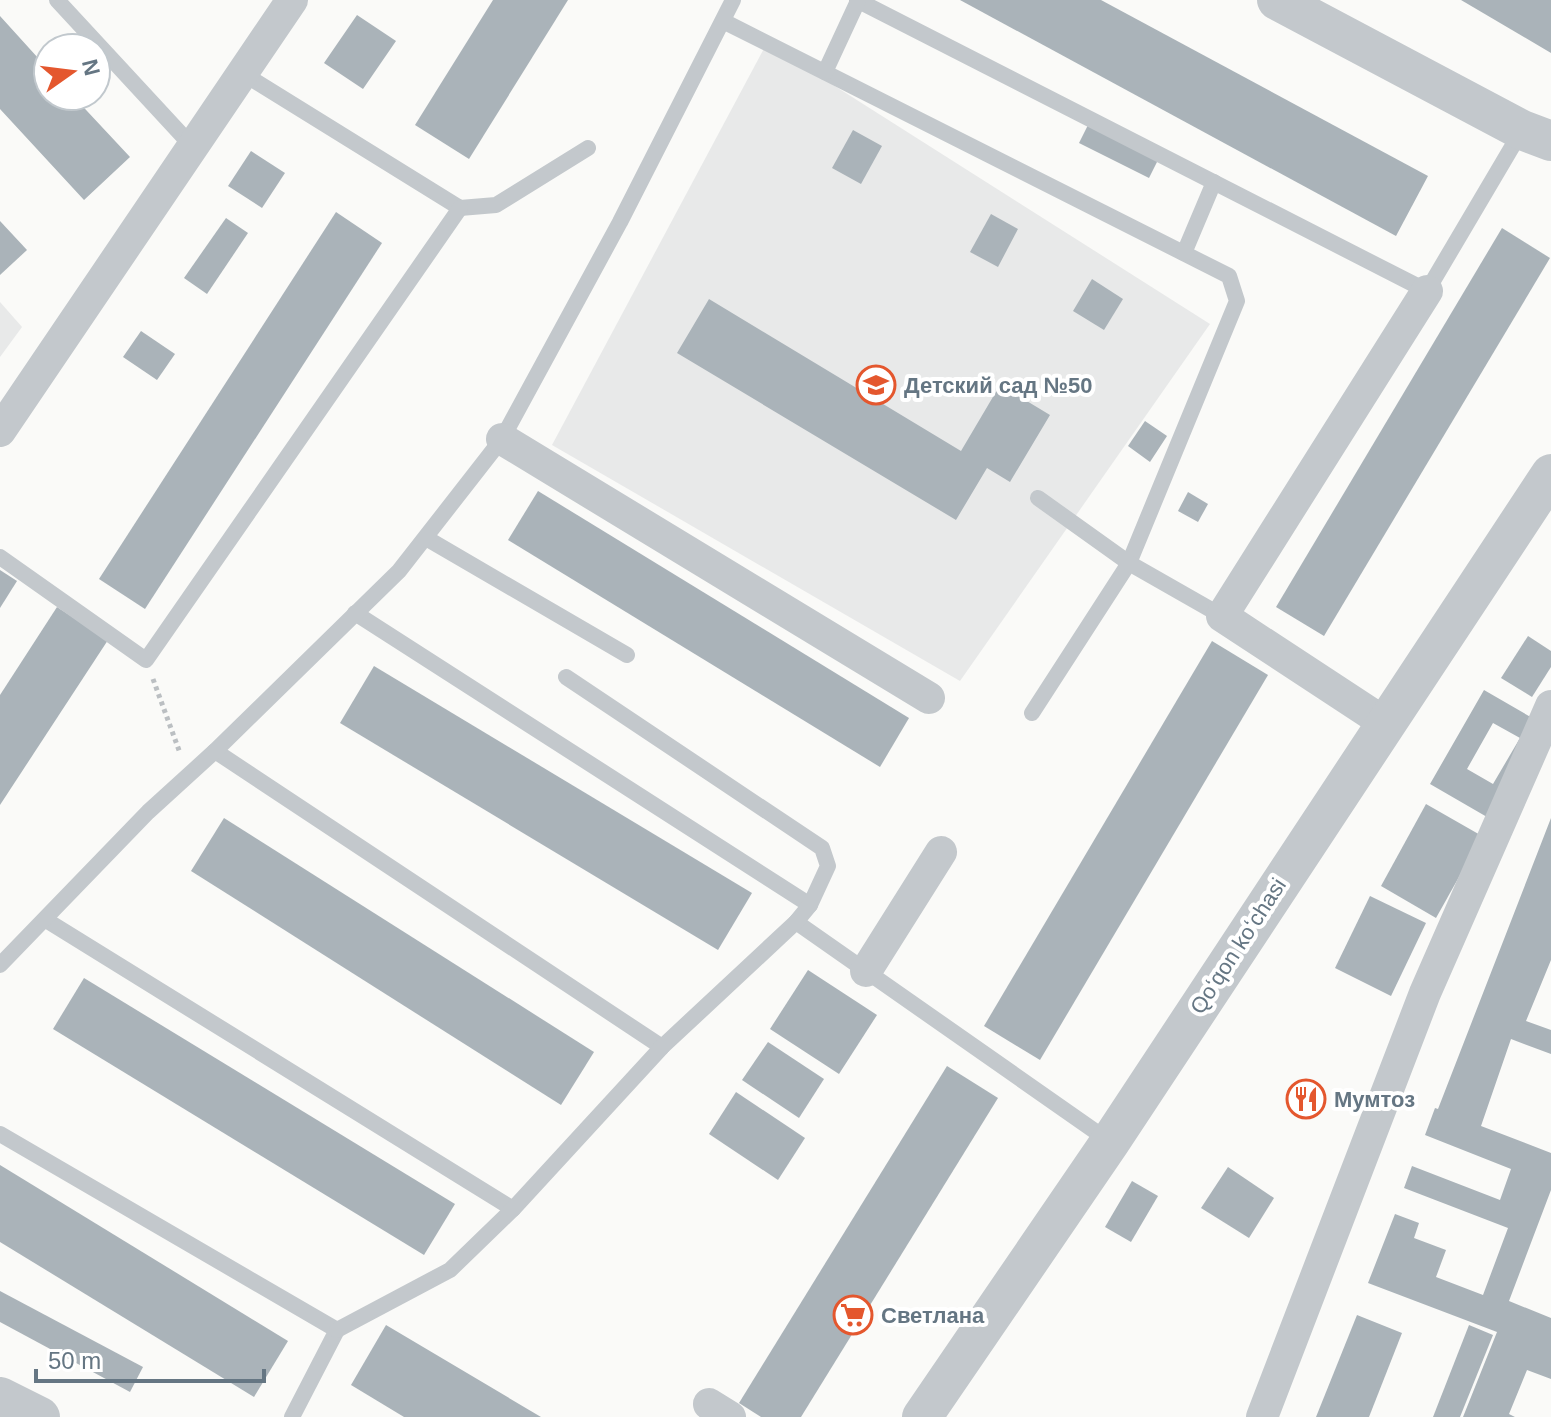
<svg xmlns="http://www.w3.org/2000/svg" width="1551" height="1417" font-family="Arial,sans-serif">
	<rect width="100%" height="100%" fill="#fafaf8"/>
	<g fill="#e8e9e9">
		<path d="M767,43l443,281 -250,357 -408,-236z"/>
		<path d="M0,302l22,25 -22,30z"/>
	</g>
	<g fill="#aab3b9" fill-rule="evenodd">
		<path d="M493,0h75l-99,159 -54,-34z"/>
		<path d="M960,0h141l327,176 -32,60z"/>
		<path d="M1461,0h90v53z"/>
		<path d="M357,15l39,26 -33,48 -39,-26z"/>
		<path d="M0,16l48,53v27h25l57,61 -46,43 -84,-91z"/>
		<path d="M1089,123l70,35 -10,20 -70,-35z"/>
		<path d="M853,130l29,16 -21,38 -29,-16z"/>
		<path d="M251,151l34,22 -23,35 -34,-22z"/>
		<path d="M336,212l46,31 -237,366 -46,-30z"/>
		<path d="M991,214l27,15 -20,38 -28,-15z"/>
		<path d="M226,218l22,15 -41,61 -23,-16z"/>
		<path d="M0,221l27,29 -27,25z"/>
		<path d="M1502,228l48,30 -226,378 -48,-29z"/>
		<path d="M1092,279l31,20 -19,31 -31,-19z"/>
		<path d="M709,299l252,152 39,-66 50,30 -40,67 -23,-14 -31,52 -279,-167z"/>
		<path d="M141,331l34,23 -18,26 -34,-23z"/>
		<path d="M1145,421l22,15 -17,26 -22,-16z"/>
		<path d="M538,491l371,227 -29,49 -372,-227z"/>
		<path d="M1188,492l20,12 -10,18 -20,-11z"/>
		<path d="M0,570l17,11 -17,27z"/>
		<path d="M57,607l51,33 -108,165v-110z"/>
		<path d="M1528,636l23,15v16l-19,30 -31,-19z"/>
		<path d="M1212,641l56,34 -228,385 -56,-34z"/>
		<path d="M374,666l378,227 -34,57 -378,-227z"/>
		<path d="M1484,690l57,33 -54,94 -57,-33zM1493,723l27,15 -27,46 -26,-15z"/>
		<path d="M1426,804l56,32 -46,82 -55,-32z"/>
		<path d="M224,818l370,234 -33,53 -370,-234z"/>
		<path d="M1551,818v142l-25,61 25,9v24l-40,-15 -30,87 70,27v37l-42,111 42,17v61l-24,-9 -18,44 6,3h-52l34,-85 -129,-49 27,-69 24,9 -5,15 32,12 -10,27 47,18 25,-67 -104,-40 8,-22 88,34 11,-31 -86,-34 10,-27 3,1z"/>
		<path d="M1370,896l56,27 -35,73 -56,-28z"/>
		<path d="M808,970l69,45 -38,59 -69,-45z"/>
		<path d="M84,978l371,226 -31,51 -371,-226z"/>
		<path d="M768,1042l56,37 -25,39 -57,-38z"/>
		<path d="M947,1066l51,32 -197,319h-40l-22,-14z"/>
		<path d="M736,1092l69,46 -27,42 -69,-46z"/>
		<path d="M0,1165l288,176 -34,56 -254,-155z"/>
		<path d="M1228,1167l46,31 -25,40 -48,-30z"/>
		<path d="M1132,1181l26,15 -27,46 -26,-15z"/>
		<path d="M0,1291l143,76 -13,25 -130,-70z"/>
		<path d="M1357,1315l45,18 -33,84h-53z"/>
		<path d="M386,1325l155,92h-137l-53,-32z"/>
		<path d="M1469,1325l24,10 -33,82h-27z"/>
	</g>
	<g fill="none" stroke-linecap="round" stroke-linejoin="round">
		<path stroke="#bbbfc2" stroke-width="5" stroke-dasharray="4 4" stroke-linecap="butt" d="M153,679l27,74"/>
		<g stroke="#c3c8cc" stroke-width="16">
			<path d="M57,0l135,146"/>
			<path d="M857,0l570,291 95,-161"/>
			<path d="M723,21l506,255 8,25 -108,262 -97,150"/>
			<path d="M825,72l33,-71"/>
			<path d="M242,73l218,135 36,-3 92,-57"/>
			<path d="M1184,253l30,-71"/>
			<path d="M1038,498l91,65 93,53"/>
			<path d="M426,538l201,117"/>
			<path d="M0,557l146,103 314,-452"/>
			<path d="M355,613l455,292"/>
			<path d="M215,751l447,296"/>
			<path d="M46,920l467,289"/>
			<path d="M796,922l313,219"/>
			<path d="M0,965l148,-153 67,-61 184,-180 103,-132 118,-217 113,-222"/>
			<path d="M0,1134l337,196 -45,87"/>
			<path d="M337,1330l113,-60 63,-61 149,-162 134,-125 14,-17 18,-39 -6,-18 -256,-171"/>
		</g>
		<g stroke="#c3c8cc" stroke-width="32">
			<path d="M0,431l292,-431"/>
			<path d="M502,439l427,259"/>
			<path d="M1385,723l-163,-107 205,-325"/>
			<path d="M866,971l75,-119"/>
			<path d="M709,1404l21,13"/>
			<path d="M1262,1417l163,-424 126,-287"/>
		</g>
		<g stroke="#c3c8cc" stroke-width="40">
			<path d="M1277,0l245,130 29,11"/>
			<path d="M0,1397l40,20"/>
			<path d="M922,1417l188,-275 441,-668"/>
		</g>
	</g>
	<defs>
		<symbol id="school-ring" viewBox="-11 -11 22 22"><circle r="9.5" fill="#fff" stroke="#e4572e" stroke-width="1.5"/><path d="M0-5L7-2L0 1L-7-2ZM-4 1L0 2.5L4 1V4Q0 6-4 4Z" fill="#e4572e"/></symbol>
		<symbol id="restaurant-ring" viewBox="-11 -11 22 22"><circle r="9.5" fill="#fff" stroke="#e4572e" stroke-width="1.5"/><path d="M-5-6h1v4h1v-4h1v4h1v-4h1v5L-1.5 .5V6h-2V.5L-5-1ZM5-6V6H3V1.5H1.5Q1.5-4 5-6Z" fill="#e4572e"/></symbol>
		<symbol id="supermarket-ring" viewBox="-11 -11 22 22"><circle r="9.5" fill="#fff" stroke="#e4572e" stroke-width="1.5"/><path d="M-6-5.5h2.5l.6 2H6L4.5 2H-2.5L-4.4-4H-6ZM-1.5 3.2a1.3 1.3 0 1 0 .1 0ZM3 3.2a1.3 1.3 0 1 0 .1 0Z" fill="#e4572e"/></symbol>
	</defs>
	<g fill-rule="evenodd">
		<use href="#school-ring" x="854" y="363" width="44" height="44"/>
		<use href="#restaurant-ring" x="1284" y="1077" width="44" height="44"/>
		<use href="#supermarket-ring" x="831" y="1293" width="44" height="44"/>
	</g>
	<g text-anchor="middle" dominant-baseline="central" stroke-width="8" stroke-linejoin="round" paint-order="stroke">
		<g font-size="22" font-weight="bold" fill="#657683" stroke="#fff" text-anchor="start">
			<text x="904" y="385">Детский сад №50</text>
			<text x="1334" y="1099">Mумтоз</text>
			<text x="881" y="1315">Светлана</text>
		</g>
		<g font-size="22" fill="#657683" stroke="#fff">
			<text transform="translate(1238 946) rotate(-57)">Qoʻqon koʻchasi</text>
		</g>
	</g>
	<g transform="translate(72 72) rotate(76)"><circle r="38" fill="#ffffff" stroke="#c1c8cd" stroke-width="2"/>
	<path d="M0-6L14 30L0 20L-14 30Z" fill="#e4572e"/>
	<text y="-12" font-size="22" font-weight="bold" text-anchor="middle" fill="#657683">N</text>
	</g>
	<path d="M36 1369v12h228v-12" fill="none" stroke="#657683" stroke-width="4"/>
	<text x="48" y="1369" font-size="24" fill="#657683" stroke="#ffffff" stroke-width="6" paint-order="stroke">50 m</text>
</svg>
